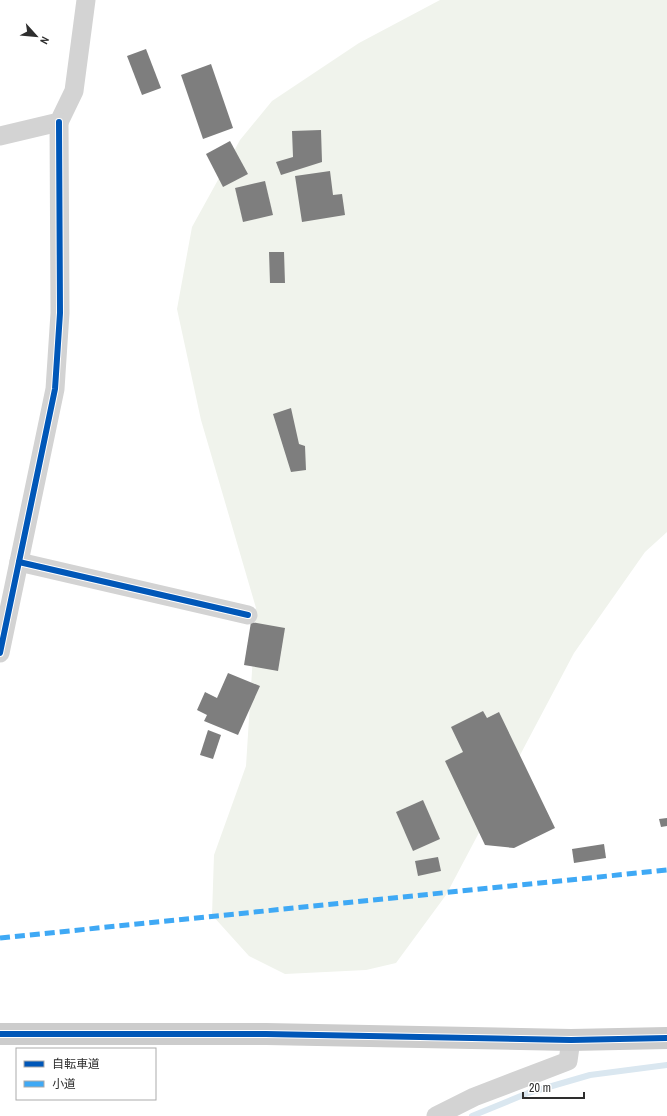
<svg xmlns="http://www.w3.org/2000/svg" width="667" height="1116" font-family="'Archivo Narrow','Noto Sans JP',sans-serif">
	<rect width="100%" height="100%" fill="#fff"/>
	<path fill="#f0f3ec" d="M440,0h227v532l-22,20 -71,101 -128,242 -50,68 -30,7 -81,4 -36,-18 -37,-41 2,-60 32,-89 10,-158 -55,-188 -24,-111 15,-82 48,-87 32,-39 87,-58z"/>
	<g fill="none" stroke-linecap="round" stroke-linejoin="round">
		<path stroke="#dae7f0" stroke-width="6" d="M472,1116l56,-23 62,-18 77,-10"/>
	</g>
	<g fill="#7e7e7e">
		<path d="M146,49l15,39 -19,7 -15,-39z"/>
		<path d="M211,64l22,64 -30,11 -22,-64z"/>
		<path d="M321,130l1,32 -41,13 -5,-13 17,-5 -1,-26z"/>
		<path d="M230,141l18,33 -25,13 -17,-33z"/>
		<path d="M330,171l3,24 9,-1 3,21 -43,7 -7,-46z"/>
		<path d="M265,181l8,34 -30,7 -8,-34z"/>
		<path d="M269,252h15l1,31h-15z"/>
		<path d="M291,408l8,36 6,2 1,24 -15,2 -18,-58z"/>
		<path d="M251,622l34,6 -7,43 -34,-6z"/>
		<path d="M228,673l32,13 -22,49 -34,-14 3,-6 -10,-5 8,-18 12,6z"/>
		<path d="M483,711l4,7 12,-6 56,116 -41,20 -29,-3 -40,-84 18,-9 -12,-25z"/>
		<path d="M208,730l13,5 -8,24 -13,-4z"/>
		<path d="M423,800l17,39 -27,12 -17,-39z"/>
		<path d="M667,818v8l-6,1 -2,-8z"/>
		<path d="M604,844l2,14 -32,5 -2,-14z"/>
		<path d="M438,857l3,14 -23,5 -3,-15z"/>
	</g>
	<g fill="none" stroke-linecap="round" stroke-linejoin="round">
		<g stroke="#d3d3d3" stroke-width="19">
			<path d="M0,136l59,-14 15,-31 12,-91"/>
			<path d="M19,562l229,53"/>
			<path d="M0,653l55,-264 5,-76 -1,-191"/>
			<path d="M436,1116l38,-19 94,-36 3,-21"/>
		</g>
		<path stroke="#ccc" stroke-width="22" d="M0,1034h266l305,6 96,-2"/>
		<path stroke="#3fa9f5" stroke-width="5" stroke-dasharray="10 5" stroke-linecap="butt" d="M0,938l667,-68"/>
		<defs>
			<g id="cycleway">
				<path d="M19,562l229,53"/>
				<path d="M0,653l55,-264 5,-76 -1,-191"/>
				<path d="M0,1034h266l305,6 96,-2"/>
			</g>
		</defs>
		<use href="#cycleway" stroke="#fff" stroke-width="8"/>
		<use href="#cycleway" stroke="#0057b8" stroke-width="6"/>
	</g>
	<rect x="16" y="1048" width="140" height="52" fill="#ffffff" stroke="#ababab"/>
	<rect x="24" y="1061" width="20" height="6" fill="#0057b8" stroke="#ababab"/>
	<text x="52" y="1068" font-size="12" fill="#2e2e2e">自転車道</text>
	<rect x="24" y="1081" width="20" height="6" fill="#3fa9f5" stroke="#ababab"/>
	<text x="52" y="1088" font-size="12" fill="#2e2e2e">小道</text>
	<g transform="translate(36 36) rotate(117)" stroke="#ffffff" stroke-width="3" paint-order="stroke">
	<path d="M0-3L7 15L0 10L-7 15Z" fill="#2e2e2e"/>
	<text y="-6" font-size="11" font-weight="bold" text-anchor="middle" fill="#2e2e2e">N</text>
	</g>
	<path d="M523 1092v6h61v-6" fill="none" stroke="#2e2e2e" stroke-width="2"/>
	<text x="529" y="1092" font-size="12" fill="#2e2e2e" stroke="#ffffff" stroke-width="3" paint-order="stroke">20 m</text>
</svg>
